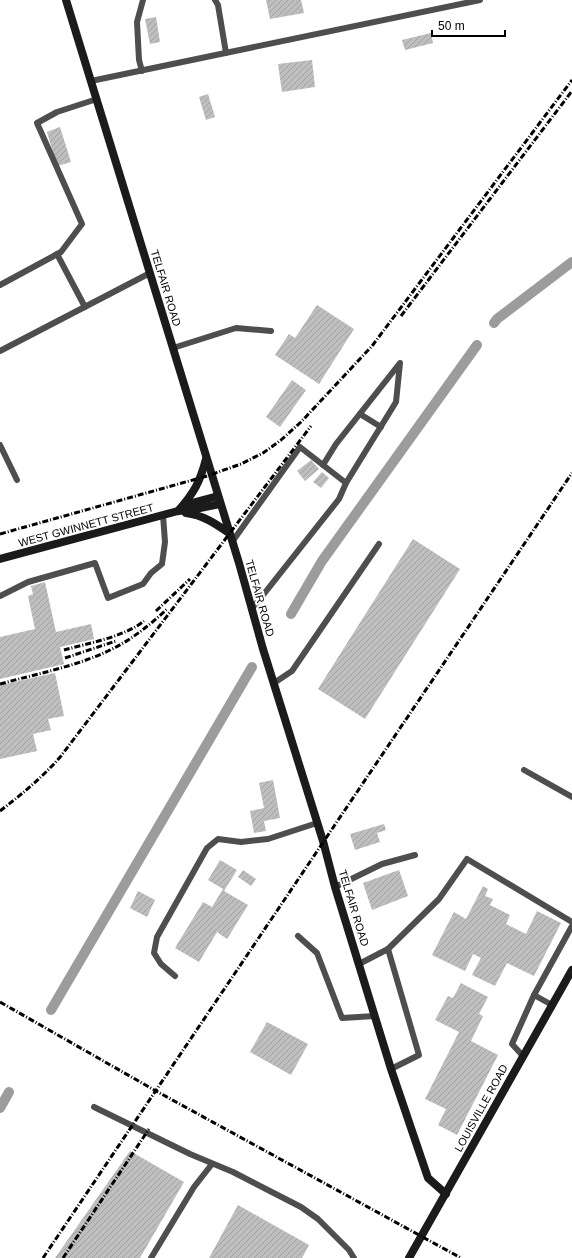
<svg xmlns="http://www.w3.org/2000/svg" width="572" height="1258" font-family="Helvetica,sans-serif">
	<defs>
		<pattern id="building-hatch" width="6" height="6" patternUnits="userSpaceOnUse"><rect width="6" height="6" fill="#bebebe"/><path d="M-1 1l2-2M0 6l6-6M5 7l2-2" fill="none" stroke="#a2a2a2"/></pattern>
	</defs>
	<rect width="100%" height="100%" fill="#fff"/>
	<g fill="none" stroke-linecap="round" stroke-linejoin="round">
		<g stroke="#9c9c9c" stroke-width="10">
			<path d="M494,323l3,-4 75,-57"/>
			<path d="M291,614l31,-53 155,-216"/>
			<path d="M51,1010l201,-343"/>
			<path d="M0,1108l9,-16"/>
		</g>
	</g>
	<g fill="url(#building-hatch)">
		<path d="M266,0h35l3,13 -34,6z"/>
		<path d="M156,17l4,25 -10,2 -5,-25z"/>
		<path d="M431,33l2,10 -28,7 -3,-10z"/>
		<path d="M312,60l3,27 -33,5 -4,-28z"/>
		<path d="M208,94l7,23 -9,3 -7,-23z"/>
		<path d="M60,127l11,35 -14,4 -10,-34z"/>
		<path d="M317,305l37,24 -35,55 -44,-29 14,-21 6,4z"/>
		<path d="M292,380l14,10 -26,37 -14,-10z"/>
		<path d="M311,460l8,9 -14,12 -8,-10z"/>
		<path d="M322,472l7,6 -8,10 -8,-6z"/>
		<path d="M413,539l47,30 -95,150 -47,-30z"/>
		<path d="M45,582l11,50 35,-8 3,15 -34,8 4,17 -64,15v-42l35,-8 -7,-33 5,-2 -2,-8z"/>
		<path d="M55,673l9,43 -16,3 3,11 -18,4 4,17 -37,8v-74z"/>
		<path d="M273,780l7,38 -16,3 2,10 -12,2 -4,-22 14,-3 -5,-25z"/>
		<path d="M384,824l2,6 -9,3 3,9 -25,8 -5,-16z"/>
		<path d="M220,860l17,10 -13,21 24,14 -21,34 -10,-7 -18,30 -24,-14 28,-46 9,5 11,-18 -15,-9z"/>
		<path d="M243,870l13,9 -5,7 -13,-9z"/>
		<path d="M399,870l9,26 -36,14 -9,-27z"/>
		<path d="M483,886l5,3 -3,7 8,3 -3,6 20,10 -4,9 20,10 11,-23 24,12 -27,53 -27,-13 -12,23 -23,-11 9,-17 -8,-4 -8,17 -33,-16 22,-43 12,7z"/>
		<path d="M138,891l17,9 -8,17 -17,-9z"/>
		<path d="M461,983l27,14 -9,17 4,2 -12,25 27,14 -41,80 -19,-10 8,-16 -21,-10 34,-67 -24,-12 13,-24 5,2z"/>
		<path d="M267,1022l41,22 -17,31 -41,-23z"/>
		<path d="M130,1151l54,31 -44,76h-85z"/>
		<path d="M238,1205l71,40 -7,13h-93z"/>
	</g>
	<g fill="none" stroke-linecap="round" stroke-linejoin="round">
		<g stroke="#4e4e4e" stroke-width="6">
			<path d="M215,0l3,5 8,48"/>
			<path d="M142,71l-3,-11 -2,-38 6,-22"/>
			<path d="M91,81l389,-81"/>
			<path d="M57,254l28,53"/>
			<path d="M0,285l61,-33 21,-28 -45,-101 20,-11 40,-13"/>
			<path d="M173,348l63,-20 35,3"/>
			<path d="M0,351l150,-78"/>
			<path d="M360,414l21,13"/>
			<path d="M0,445l17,35"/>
			<path d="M232,542l68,-95 46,36"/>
			<path d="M0,596l28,-14 67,-19 13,35 35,-14 8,-11 11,-9 3,-22 -2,-27"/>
			<path d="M252,609l87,-110 7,-16 50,-81 4,-39 -64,81 -13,21"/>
			<path d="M274,683l18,-12 87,-127"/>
			<path d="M524,770l48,27"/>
			<path d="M335,887l47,-23 33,-9"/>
			<path d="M298,936l19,17 25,65 33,-2"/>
			<path d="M388,949l31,106 -28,14"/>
			<path d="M359,964l29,-15 51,-50 28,-40 105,63"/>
			<path d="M175,976l-14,-12 -7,-11 3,-16 50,-89 11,-9 23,3 27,-3 49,-16"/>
			<path d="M552,1005l-18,-10 38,-69"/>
			<path d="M523,1056l-11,-12 22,-49"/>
			<path d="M94,1107l96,47 43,18 68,35 17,12 31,31 5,8"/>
			<path d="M151,1258l43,-71 18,-23"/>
		</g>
		<g stroke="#1b1b1b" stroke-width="8">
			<path d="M66,0l173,563 24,86 60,192 12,46 56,182 37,109 18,16"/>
			<path d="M185,506l3,-2 30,-8"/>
			<path d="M178,511c16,-18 22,-29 28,-52"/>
			<path d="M186,513c17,2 30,11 43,20"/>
			<path d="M0,559l178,-48 12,-1 30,-6"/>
			<path d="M409,1258l163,-288"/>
		</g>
		<g stroke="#000" stroke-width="3" stroke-dasharray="6 2 1 2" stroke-linecap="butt">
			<path d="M401,316l171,-225"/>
			<path d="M0,534l207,-58 34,-12 22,-11 18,-13 20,-18 71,-76 200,-266"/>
			<path d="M156,611l34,-32"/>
			<path d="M64,650c25,-7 60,-13 80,-29"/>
			<path d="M65,658l51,-17"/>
			<path d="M0,684c36,-10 74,-17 108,-33 22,-10 42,-26 59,-42"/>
			<path d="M0,811c22,-17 43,-34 61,-55l250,-330"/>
			<path d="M0,1002l156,89 305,167"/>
			<path d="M43,1258l529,-785"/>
			<path d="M63,1258l86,-129"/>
		</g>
	</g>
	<g text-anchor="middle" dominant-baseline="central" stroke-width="4" stroke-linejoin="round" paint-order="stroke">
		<g font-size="11" fill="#000" stroke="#fff">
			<text transform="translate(166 288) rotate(73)">TELFAIR ROAD</text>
			<text transform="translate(86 525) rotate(-15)">WEST GWINNETT STREET</text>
			<text transform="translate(260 598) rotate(74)">TELFAIR ROAD</text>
			<text transform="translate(354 908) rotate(73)">TELFAIR ROAD</text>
			<text transform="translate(481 1108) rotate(-61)">LOUISVILLE ROAD</text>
		</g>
	</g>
	<path d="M432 30v6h73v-6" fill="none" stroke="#000000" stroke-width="2"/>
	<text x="438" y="30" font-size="12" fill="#000000" stroke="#ffffff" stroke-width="3" paint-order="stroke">50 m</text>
</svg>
